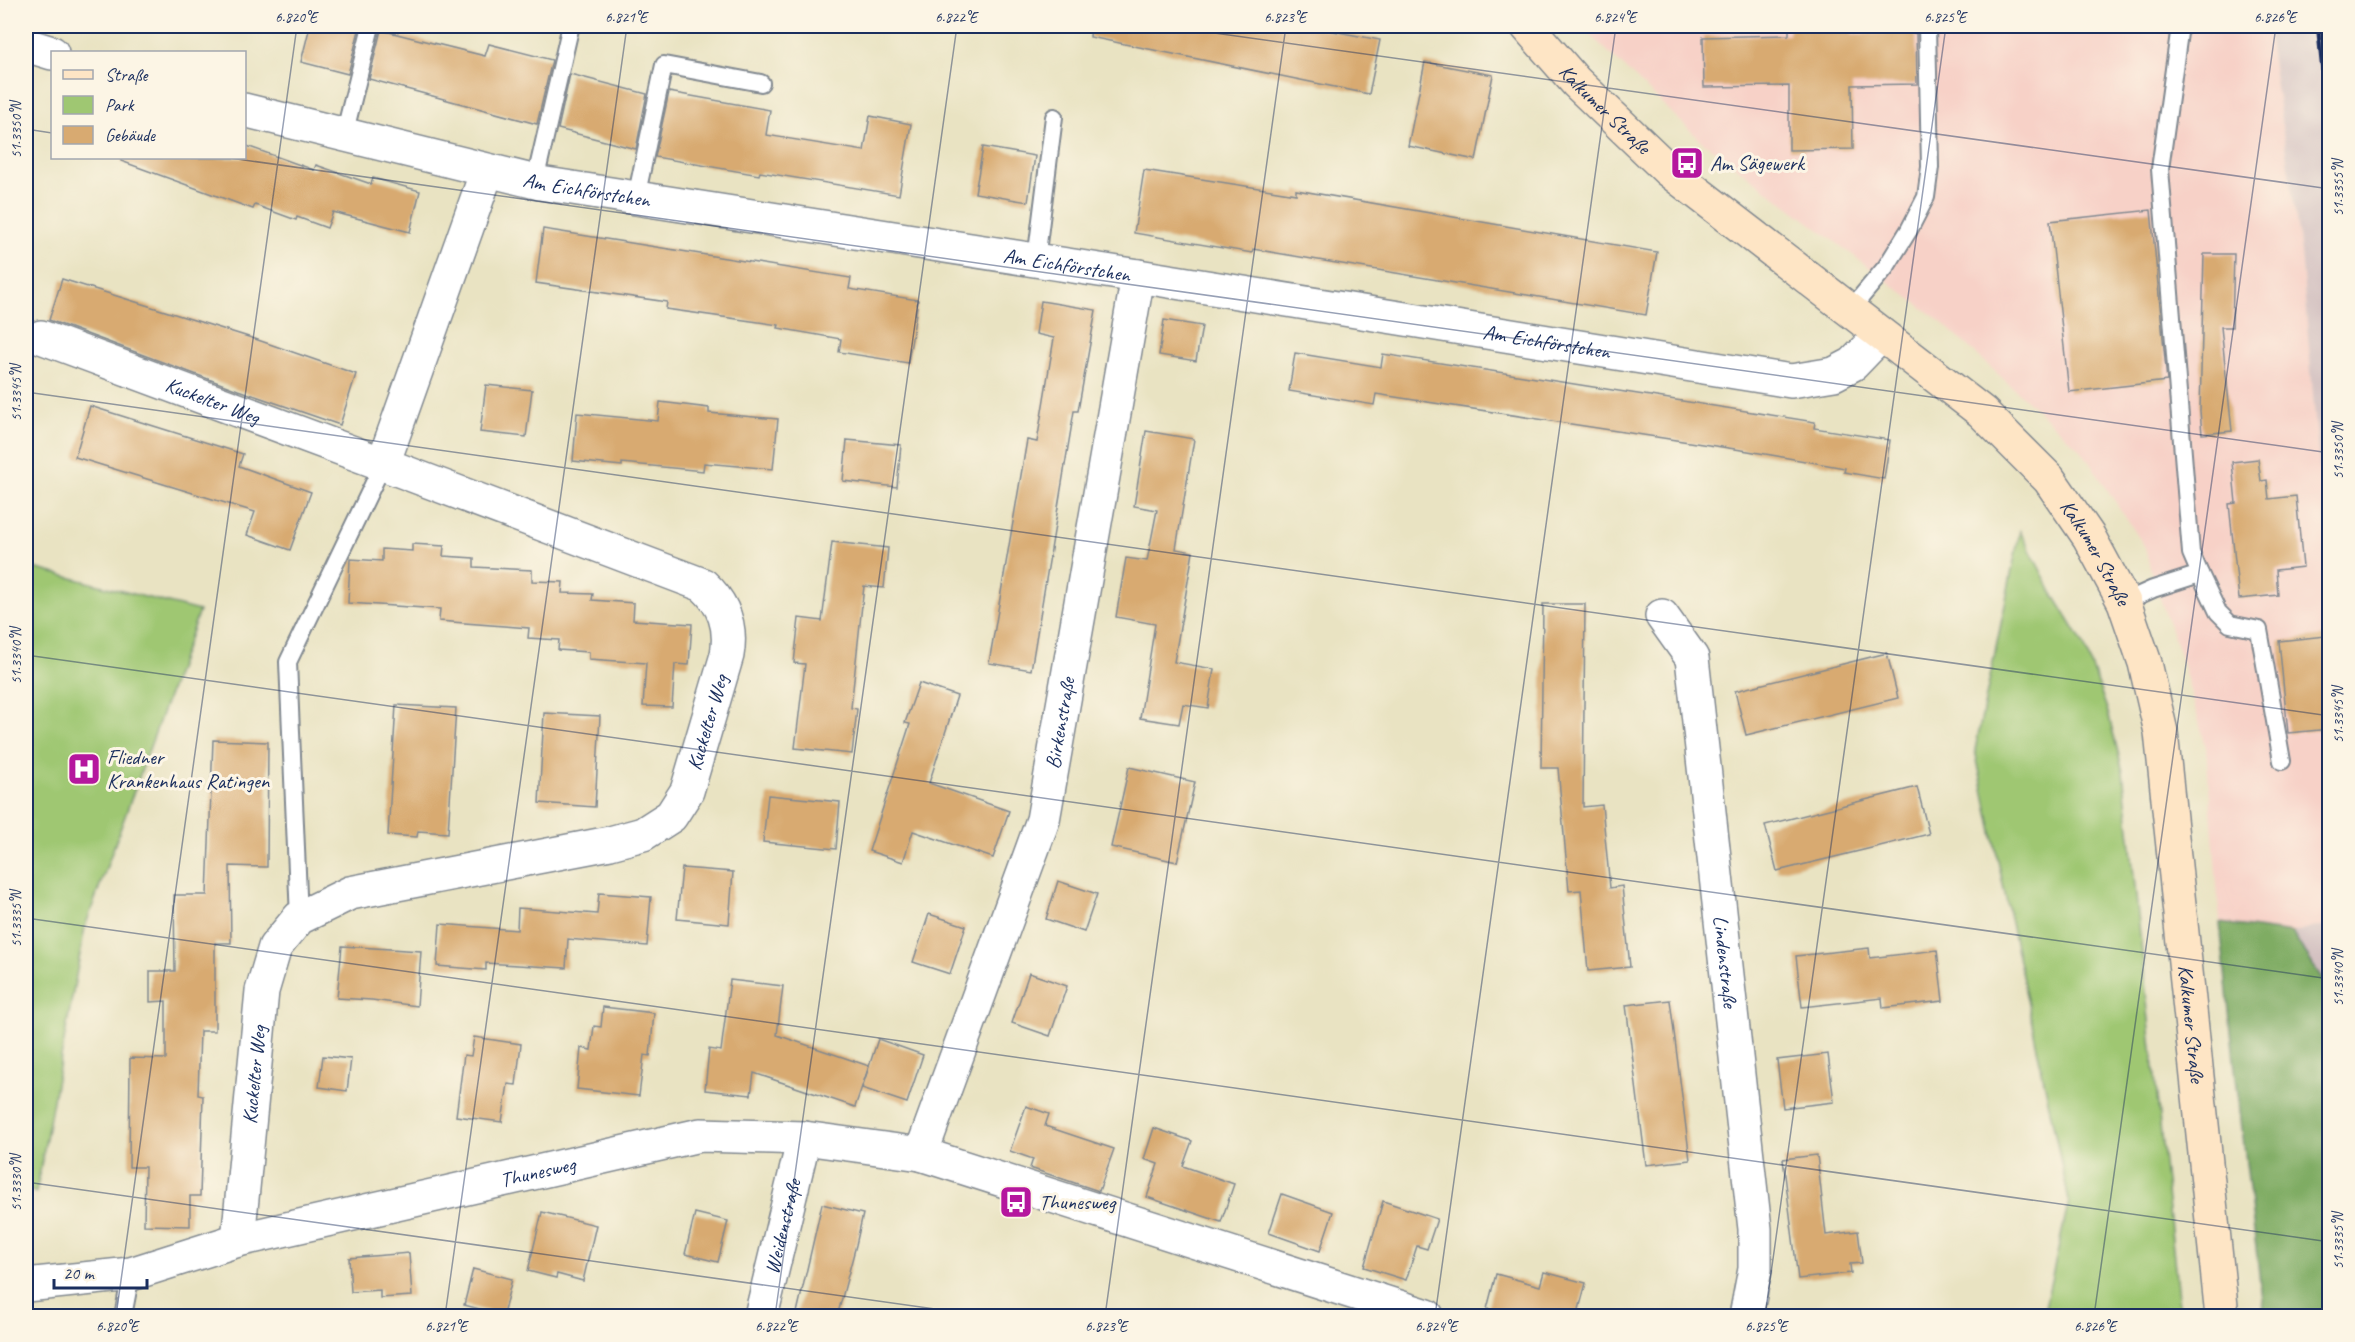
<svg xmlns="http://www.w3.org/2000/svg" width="2355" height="1342" font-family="Caveat,sans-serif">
	<rect width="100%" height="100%" fill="#fcf5e5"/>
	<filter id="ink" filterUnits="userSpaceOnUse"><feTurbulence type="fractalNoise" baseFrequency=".0167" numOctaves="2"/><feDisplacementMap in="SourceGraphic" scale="12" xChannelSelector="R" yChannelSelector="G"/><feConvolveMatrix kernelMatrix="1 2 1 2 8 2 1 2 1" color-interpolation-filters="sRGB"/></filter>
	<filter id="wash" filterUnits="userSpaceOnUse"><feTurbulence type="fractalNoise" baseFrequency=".008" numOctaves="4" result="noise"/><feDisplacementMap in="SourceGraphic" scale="24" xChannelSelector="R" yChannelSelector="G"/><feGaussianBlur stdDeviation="1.35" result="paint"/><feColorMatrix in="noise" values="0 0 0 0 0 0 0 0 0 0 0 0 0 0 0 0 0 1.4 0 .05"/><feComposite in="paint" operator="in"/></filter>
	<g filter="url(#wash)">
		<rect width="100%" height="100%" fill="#e9e3c2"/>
		<path fill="#f7d1c7" d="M1581,26h686l34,226 17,201 11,107v364l-37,9 -72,-10 -14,-176 -25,-89 -30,-86 -6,-25 -63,-96 -142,-130 -241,-182z"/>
		<g fill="#d2bfc0">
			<path d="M2267,26h62v534l-11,-107 -17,-201z"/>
			<path d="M2329,924v65l-37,-56z"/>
		</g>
		<g fill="#9fc772" stroke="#5d7b68" stroke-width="1.5">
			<path d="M2020,531l33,63 31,51 23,64 16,63 57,544h-137l26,-115 -94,-451z"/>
			<path d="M26,566l173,45 -114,316 -49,266 -10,-4z"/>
		</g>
		<path fill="#7fac64" stroke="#4d6e61" stroke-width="1.5" d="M2220,923l72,10 37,56v327h-65l-30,-256z"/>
		<g id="blocks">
			<g fill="#d8aa71">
				<path d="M310,26h50l-12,48 -47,-12z"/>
				<path d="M1091,26h216l73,14 -11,54 -279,-57z"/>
				<path d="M1789,26h63v8l64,-1 1,51 -65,1 1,64 -64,1v-64l-85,1 -1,-50 86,-2z"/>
				<path d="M381,30l104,26 4,-12 63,16 -15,64 -168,-45z"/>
				<path d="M1425,62l68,13 -17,85 -68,-14z"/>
				<path d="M570,74l77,20 -11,55 -78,-20z"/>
				<path d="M669,92l101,18 -4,25 98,16 6,-35 41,8 -12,71 -139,-23 -1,3 -104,-18z"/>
				<path d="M244,145l70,25 2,-5 55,19 2,-6 47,13 -10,41 -77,-20 -6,16 -30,-11 -1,3 -41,-15 -2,4 -132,-48v-3h123z"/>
				<path d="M983,147l52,9 -7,46 -53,-9z"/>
				<path d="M1144,170l152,24v-4l361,62 -11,63 -393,-66 -1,4 -118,-20z"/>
				<path d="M2151,210l16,171 -98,11 -19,-171z"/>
				<path d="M543,229l308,49 -2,11 69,11 -10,63 -69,-11 2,-13 -63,-11 1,-3 -113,-16 1,-7 -131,-19z"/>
				<path d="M2204,254h30l-2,73h-11l11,104 -30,3 -2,-23z"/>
				<path d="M62,279l193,60 101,35 -16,51 -102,-35 -189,-70z"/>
				<path d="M1041,301l55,9 -18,101h-4l-43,259 -42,-7 38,-223 10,2 17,-104 -18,-4z"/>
				<path d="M1164,320l38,6 -6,35 -37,-6z"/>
				<path d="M1295,353l86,14 2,-13 432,68 -1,6 76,12 -6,39 -40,-7 1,-4 -97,-17 -327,-50 -45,-7 -2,11 -85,-14z"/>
				<path d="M486,385l46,5 -6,47 -46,-5z"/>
				<path d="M660,402l49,6v5l69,6 -5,50 -69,-6 -1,8 -81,-8v3l-49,-5 4,-48 81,8z"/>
				<path d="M90,406l153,48 -4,12 72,26 -21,58 -43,-15 8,-23 -180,-55z"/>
				<path d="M1146,431l48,8 -18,110 17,3 -19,110 40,7 -6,39 -25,-4 -4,20 -39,-6 15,-94 -39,-7 10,-59 21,3 10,-51 -23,-4z"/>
				<path d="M847,440l54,5 -4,42 -54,-6z"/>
				<path d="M2258,459l3,22 6,-1 2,19 27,-3 7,71 -27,3 2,25 -39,4 -10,-95 7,-1 -4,-41z"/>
				<path d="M832,542l56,6 -4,40 -20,-2 -13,122 6,1 -5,45 -57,-6 10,-84 -11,-1 5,-45 23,3z"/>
				<path d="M412,544l32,2 -1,10 31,2v9l58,3v11l31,1 -1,11 31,1 -1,6 42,3 -1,17 59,4 -3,41 -14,-1 -3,43 -29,-1 3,-43 -57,-4v-7l-31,-2 1,-10 -31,-2 1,-10 -90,-7 1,-12 -92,-6 2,-44 32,2v-12l30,2z"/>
				<path d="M1543,604h42l-2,203 19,-2 8,83 12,-2 8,81 -42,4 -7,-81 -12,1 -11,-123h-17z"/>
				<path d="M2325,636l5,39v54l-42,4 -9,-92z"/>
				<path d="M1887,653l11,45 -152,37 -11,-44z"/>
				<path d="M919,683l38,13 -28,87 80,28 -16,47 -80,-27 -10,31 -34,-11 41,-127 -5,-1z"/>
				<path d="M396,705l60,3 -8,125 -30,-2 -1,6 -29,-2z"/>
				<path d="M544,713l56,3 -5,91 -56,-4z"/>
				<path d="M213,740l55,2 -1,125 -37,-1 1,77h-16v88h-15l-2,64 5,1 -3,100h-10v30l-46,-1 1,-58h-16l1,-109 36,1v-58l-16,1v-31h25l-1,-76h33z"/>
				<path d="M1129,767l66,15 -18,80 -66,-15z"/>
				<path d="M1917,787l12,47 -152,37 -12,-46z"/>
				<path d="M768,795l72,7 -4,47 -73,-7z"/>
				<path d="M682,868l51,4 -4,52 -52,-5z"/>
				<path d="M1058,881l39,13 -13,38 -38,-13z"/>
				<path d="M599,893l52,4 -4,49 -79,-7 -2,29 -80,-5v7l-49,-4 3,-42 77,6 1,-22 79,6z"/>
				<path d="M929,914l37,12 -16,48 -37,-12z"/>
				<path d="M342,946l79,5 -4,55 -45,-6 -35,-2z"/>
				<path d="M1869,948l1,10 67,-8 6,51 -60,7 -1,-10 -80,9 -6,-51z"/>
				<path d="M1029,973l38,13 -17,50 -38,-13z"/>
				<path d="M730,980l53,6 -6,49 92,31 -14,41 -101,-34 -3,22 -46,-5 4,-41 12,2z"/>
				<path d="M1670,1000l20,160 -44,5 -20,-160z"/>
				<path d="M603,1007l51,6 -4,43 -6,-1 -5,41 -62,-7 4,-41 10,2 3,-24 7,1z"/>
				<path d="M474,1037l47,7 -5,41 -8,-1 -6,38 -46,-6 8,-61 7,1z"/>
				<path d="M878,1039l45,16 -16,48 -45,-15z"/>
				<path d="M1828,1054l6,48 -51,6 -6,-48z"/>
				<path d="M323,1056l28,3 -4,32 -28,-4z"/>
				<path d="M1026,1106l23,8 -4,12 69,23 -15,42 -69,-23 3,-9 -23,-8z"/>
				<path d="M1154,1128l38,13 -9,25 51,18 -13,38 -74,-25 11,-33 -14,-5z"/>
				<path d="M1817,1155l9,80 32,-4 4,32 -12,1 1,9 -53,6 -15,-120z"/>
				<path d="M1282,1194l51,18 -13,39 -51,-18z"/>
				<path d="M1383,1201l54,18 -10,30 -10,-3 -11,34 -42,-13z"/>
				<path d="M822,1204l41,10 -7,31 -19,72h-41z"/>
				<path d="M542,1212l54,13 -13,56 -26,-7 -1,4 -28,-7z"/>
				<path d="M695,1213l33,8 -10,41 -33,-8z"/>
				<path d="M409,1253l3,43 -32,2v-8l-29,2 -2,-34z"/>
				<path d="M473,1269l39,10 -9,36 -39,-10z"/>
				<path d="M1544,1272l42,11 -9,34h-62l-28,-8 9,-35 44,12z"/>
			</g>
		</g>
	</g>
	<g filter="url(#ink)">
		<use href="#blocks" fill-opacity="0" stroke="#828990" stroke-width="1.5"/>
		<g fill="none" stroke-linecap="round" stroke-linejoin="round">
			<defs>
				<g id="lane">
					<path d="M344,135l27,-109"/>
					<path d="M535,181l35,-152"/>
					<path d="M636,198l28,-133 97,18"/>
					<path d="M1036,260l18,-143"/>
					<path d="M1850,310l36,-43 23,-37 17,-33 4,-30 -3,-141"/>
					<path d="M2200,574l18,38 12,12 29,6 23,131"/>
					<path d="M2124,602l29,-13 47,-15 -9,-21 -31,-384 20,-143"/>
					<path d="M299,918l-11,-256 95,-198"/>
					<path d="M123,1316l8,-42"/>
				</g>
				<g id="street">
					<path d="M26,45l26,8"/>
					<path id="s1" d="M244,110l296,73 598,93 653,105 43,-7 19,-10 28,-29"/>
					<path id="s2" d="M41,337l342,127"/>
					<path id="s3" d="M1662,616l30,42 63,571v40l-9,47"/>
					<path id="s4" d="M921,1154l122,-334 95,-544"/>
					<path id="s5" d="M238,1240l24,-249 13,-44 24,-29 51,-25 260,-50 33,-9 28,-18 16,-25 40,-136c5,-29 -3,-51 -24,-70l-320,-121 104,-293"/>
					<path id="s6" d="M26,1285l105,-11 107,-34 462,-105 104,3 117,16 506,162"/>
					<path id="s7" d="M761,1316l43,-178"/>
				</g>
				<g id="secondary">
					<path id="s8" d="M1527,26l49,56 92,88 314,242 67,67 40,58 35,65 21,61 16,69 61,584"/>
				</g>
			</defs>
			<use href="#lane" stroke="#828990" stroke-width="20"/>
			<use href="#street" stroke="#828990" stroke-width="36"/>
			<use href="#secondary" stroke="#828990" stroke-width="36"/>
			<use href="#lane" stroke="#fff" stroke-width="16"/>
			<use href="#street" stroke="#fff" stroke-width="33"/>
			<use href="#secondary" stroke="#fee5c5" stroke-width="33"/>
			<path stroke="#1b2f5e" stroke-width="4.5" d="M2318,26l12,115"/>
		</g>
	</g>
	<path fill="none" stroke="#1b2f5e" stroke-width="1.5" stroke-opacity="0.45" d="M1164,26l1166,163M26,129l26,4M230,158l2100,295M26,392l2304,324M26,655l2304,324M26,918l2304,324M26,1182l959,134M116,1316l181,-1290M445,1316l182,-1290M775,1316l182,-1290M1105,1316l181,-1290M1435,1316l181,-1290M1765,1316l181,-1290M2094,1316l182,-1290"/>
	<defs>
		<symbol id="bus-square" viewBox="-11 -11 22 22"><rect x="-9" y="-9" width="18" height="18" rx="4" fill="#b5179e" stroke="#fcf5e5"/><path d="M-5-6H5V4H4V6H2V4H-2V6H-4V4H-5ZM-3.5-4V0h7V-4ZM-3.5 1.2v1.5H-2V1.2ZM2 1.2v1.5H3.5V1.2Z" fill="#fff"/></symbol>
		<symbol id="hospital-square" viewBox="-11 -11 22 22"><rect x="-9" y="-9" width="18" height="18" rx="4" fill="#b5179e" stroke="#fcf5e5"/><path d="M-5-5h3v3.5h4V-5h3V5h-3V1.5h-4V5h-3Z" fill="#fff"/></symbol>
	</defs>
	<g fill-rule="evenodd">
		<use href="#bus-square" x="1668" y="144" width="38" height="38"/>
		<use href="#hospital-square" x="65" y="750" width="38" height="38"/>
		<use href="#bus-square" x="997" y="1183" width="38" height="38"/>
	</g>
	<g text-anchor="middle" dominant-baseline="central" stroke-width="6" stroke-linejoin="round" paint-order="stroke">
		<g font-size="21" fill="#1b2f5e" stroke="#fcf5e5">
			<text stroke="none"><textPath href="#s8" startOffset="114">Kalkumer Straße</textPath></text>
			<text stroke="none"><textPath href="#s1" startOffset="352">Am Eichförstchen</textPath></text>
			<text stroke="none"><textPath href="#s1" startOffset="838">Am Eichförstchen</textPath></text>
			<text stroke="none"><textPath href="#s1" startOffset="1324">Am Eichförstchen</textPath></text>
			<text stroke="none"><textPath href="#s2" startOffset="183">Kuckelter Weg</textPath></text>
			<text stroke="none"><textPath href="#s8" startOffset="780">Kalkumer Straße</textPath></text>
			<text stroke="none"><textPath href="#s5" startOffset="824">Kuckelter Weg</textPath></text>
			<text stroke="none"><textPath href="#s4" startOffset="454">Birkenstraße</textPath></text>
			<text stroke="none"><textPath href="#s3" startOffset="357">Lindenstraße</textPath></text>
			<text stroke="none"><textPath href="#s8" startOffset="1266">Kalkumer Straße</textPath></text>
			<text stroke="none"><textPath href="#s5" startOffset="166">Kuckelter Weg</textPath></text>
			<text stroke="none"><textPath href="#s6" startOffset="525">Thunesweg</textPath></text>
			<text stroke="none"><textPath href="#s7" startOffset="92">Weidenstraße</textPath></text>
		</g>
		<g font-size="21" fill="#1b2f5e" stroke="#fcf5e5" text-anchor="start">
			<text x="1710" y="163">Am Sägewerk</text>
			<text x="107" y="757">Fliedner<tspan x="107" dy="24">Krankenhaus Ratingen</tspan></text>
			<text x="1039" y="1202">Thunesweg</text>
		</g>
	</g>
	<rect width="2355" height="1342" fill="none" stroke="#fcf5e5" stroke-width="66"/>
	<rect x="51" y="51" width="195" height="108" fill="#fcf5e5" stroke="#a2a6af" stroke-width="1.5"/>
	<rect x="63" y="70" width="30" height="9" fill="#fee5c5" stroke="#a2a6af" stroke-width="1.5"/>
	<text x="105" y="81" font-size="18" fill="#1b2f5e">Straße</text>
	<rect x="63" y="96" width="30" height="18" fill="#9fc772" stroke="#a2a6af" stroke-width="1.5"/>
	<text x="105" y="111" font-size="18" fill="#1b2f5e">Park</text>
	<rect x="63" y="126" width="30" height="18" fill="#d8aa71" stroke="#a2a6af" stroke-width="1.5"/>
	<text x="105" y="141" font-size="18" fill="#1b2f5e">Gebäude</text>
	<path d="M54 1279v9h93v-9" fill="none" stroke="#1b2f5e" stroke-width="3"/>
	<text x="63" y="1279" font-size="18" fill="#1b2f5e" stroke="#fcf5e5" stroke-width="4.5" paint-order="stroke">20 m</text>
	<rect x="33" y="33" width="2289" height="1276" fill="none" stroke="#1b2f5e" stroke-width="2"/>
	<g font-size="15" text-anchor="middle" fill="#1b2f5e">
		<text x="296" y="22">6.820°E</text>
		<text x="626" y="22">6.821°E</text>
		<text x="956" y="22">6.822°E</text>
		<text x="1285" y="22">6.823°E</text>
		<text x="1615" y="22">6.824°E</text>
		<text x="1945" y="22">6.825°E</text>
		<text x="2275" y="22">6.826°E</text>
		<text transform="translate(16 130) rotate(-90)" y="5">51.3350°N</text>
		<text transform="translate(2338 188) rotate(-90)" y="5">51.3355°N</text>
		<text transform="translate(16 393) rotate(-90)" y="5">51.3345°N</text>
		<text transform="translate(2338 451) rotate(-90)" y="5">51.3350°N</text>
		<text transform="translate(16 656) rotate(-90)" y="5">51.3340°N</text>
		<text transform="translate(2338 715) rotate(-90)" y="5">51.3345°N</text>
		<text transform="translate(16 919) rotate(-90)" y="5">51.3335°N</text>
		<text transform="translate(2338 978) rotate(-90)" y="5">51.3340°N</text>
		<text transform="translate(16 1183) rotate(-90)" y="5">51.3330°N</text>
		<text transform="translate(2338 1241) rotate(-90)" y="5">51.3335°N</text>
		<text x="117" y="1331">6.820°E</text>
		<text x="446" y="1331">6.821°E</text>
		<text x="776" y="1331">6.822°E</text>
		<text x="1106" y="1331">6.823°E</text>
		<text x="1436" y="1331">6.824°E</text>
		<text x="1766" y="1331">6.825°E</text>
		<text x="2095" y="1331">6.826°E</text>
	</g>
</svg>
